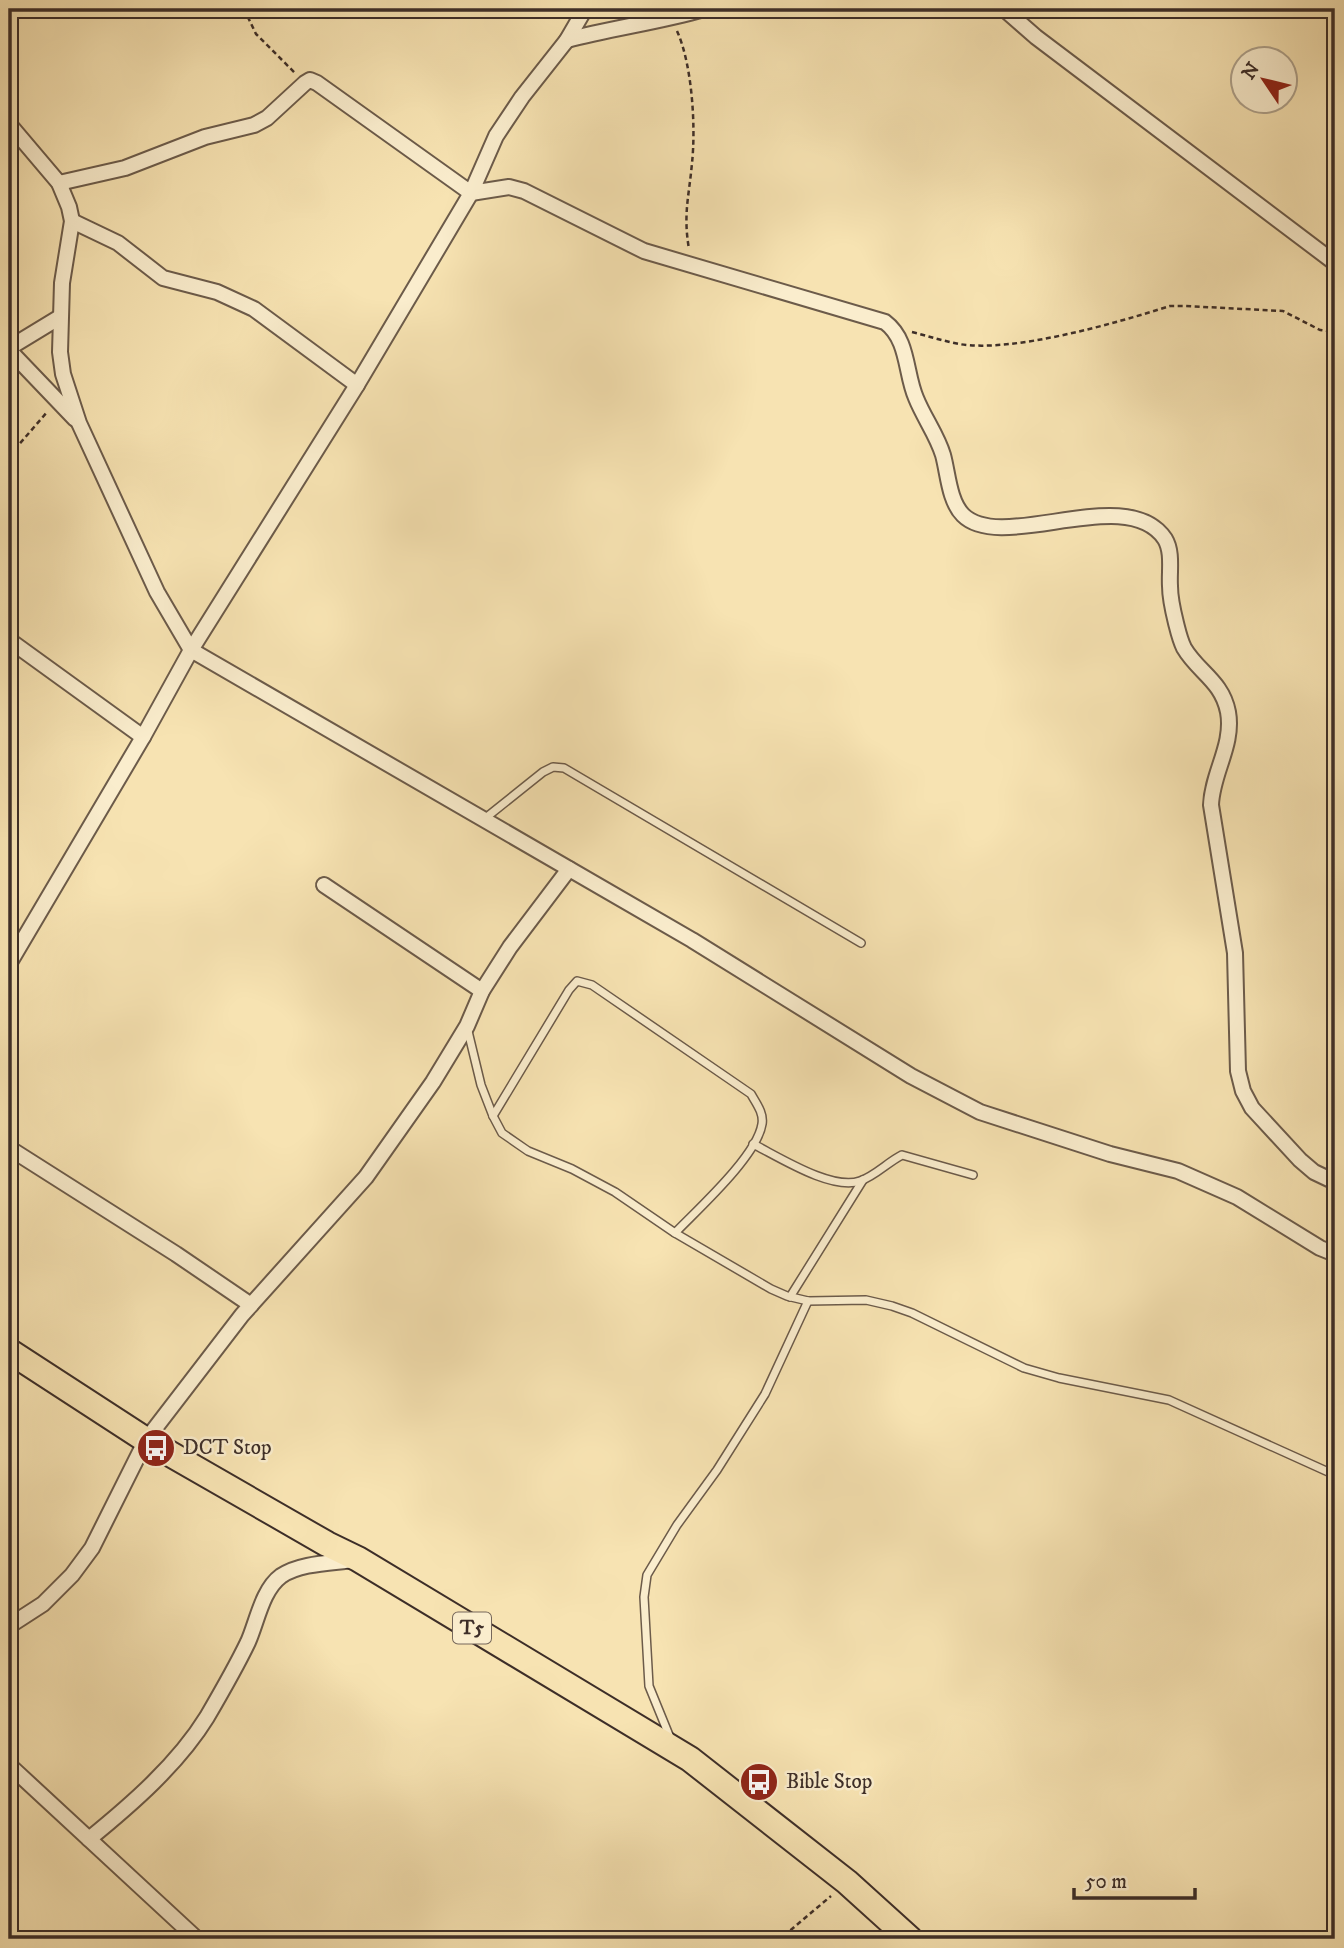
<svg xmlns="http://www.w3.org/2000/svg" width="1344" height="1948" font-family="'IM FELL DW Pica',serif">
	<rect width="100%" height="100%" fill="#f7e3b2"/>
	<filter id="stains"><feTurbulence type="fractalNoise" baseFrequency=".00286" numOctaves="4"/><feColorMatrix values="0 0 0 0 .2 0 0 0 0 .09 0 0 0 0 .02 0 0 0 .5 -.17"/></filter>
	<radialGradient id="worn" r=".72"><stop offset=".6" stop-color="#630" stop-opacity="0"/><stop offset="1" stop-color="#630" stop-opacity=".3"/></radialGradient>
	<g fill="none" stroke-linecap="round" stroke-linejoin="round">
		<defs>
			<g id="service">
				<path d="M483,820l60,-48 10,-5 11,1 297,175"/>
				<path d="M467,1027l14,58 12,31 9,17 26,18 44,18 43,23 60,41 96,56 16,7 21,5 58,-1 26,6 20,7 112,55 35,10 110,22 166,75"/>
				<path d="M493,1116l76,-126 8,-9 15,4 159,109c5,9 13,19 11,30 -5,32 -64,85 -87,109"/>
				<path d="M753,1144c26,13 79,47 107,37 15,-5 28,-19 42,-26l71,20"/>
				<path d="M790,1297l73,-117"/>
				<path d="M671,1740l-22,-54 -5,-89 3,-22 30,-50 40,-55 48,-76 43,-93"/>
			</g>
			<g id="minor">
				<path d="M1004,9l32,28 299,226"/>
				<path d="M567,40c45,-12 92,-18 137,-31"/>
				<path d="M9,124l50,59 10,24 3,14 -10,62 -2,69 3,22 16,49 78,169 34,58 501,290 219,136 69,36 130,42 68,17 59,26 83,51 15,6"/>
				<path d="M59,183l66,-15 80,-31 49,-12 13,-7 38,-35 5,-3 7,3 154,110 38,-6 15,4 120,60 241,71c24,18 20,51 31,76 8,20 21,37 27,57 5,18 6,46 20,60 39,39 164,-33 202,24 8,13 4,33 5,47 0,12 3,25 6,37 2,8 4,17 8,25 14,24 38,33 44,64 6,33 -16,61 -17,93l24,148 3,118 5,20 9,17 48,52 14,12 21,10"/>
				<path d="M72,221l46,22 45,35 54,14 37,17 103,76"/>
				<path d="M9,348l51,-31"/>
				<path d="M9,350l66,69"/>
				<path d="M9,640l134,97"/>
				<path d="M324,885l158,106"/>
				<path d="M9,964l134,-227 48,-87 166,-265 114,-192 25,-57 26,-39 45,-57 18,-31"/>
				<path d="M9,1148l167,106 75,51"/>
				<path d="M9,1626l34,-22 29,-29 20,-27 54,-108 96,-125 124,-138 67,-95 34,-56 15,-35 28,-44 59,-78"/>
				<path d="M9,1765l188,174"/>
				<path d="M89,1839c43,-35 89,-75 118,-122 14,-24 29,-50 41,-75 9,-20 14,-52 33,-66 19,-13 50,-13 72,-16"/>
			</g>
			<path id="trunk" d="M9,1351l137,89 181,104 31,15 332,200 157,123 63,57"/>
		</defs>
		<use href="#service" stroke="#6c5b4a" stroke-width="10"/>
		<use href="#minor" stroke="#6c5b4a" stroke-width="18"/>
		<use href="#trunk" stroke="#3d2e28" stroke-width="28"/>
		<g stroke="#3d2e28" stroke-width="2.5" stroke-dasharray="5 3.5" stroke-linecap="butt">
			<path d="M244,9l12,25 40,40"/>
			<path d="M677,31c15,33 19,95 15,132 -3,34 -9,51 -3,86"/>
			<path d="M912,332c16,4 31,9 47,12 54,9 157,-21 211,-38h15l98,5 37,19 15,2"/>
			<path d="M9,456l39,-45"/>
			<path d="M776,1939l10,-5 45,-38"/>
		</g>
		<use href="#service" stroke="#faedcd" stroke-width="7"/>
		<use href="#minor" stroke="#faedcd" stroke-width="14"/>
		<use href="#trunk" stroke="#f7e3b2" stroke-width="24"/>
	</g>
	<defs>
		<symbol id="bus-disc" viewBox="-11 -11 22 22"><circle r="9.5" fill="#8f2418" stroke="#faedcd"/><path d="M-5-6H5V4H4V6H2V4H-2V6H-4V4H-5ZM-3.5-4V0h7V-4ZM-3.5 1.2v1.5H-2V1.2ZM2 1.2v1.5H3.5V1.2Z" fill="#fff"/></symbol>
	</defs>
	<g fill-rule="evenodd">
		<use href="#bus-disc" x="134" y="1426" width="44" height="44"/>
		<use href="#bus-disc" x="737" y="1760" width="44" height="44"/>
	</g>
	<g text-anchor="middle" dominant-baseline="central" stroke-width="5" stroke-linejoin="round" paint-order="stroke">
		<rect fill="#faedcd" stroke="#76675a" stroke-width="2" x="453" y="1612.5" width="38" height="31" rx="5"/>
		<g font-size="19" font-weight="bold" fill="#3d2e28">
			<text x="472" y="1628">T5</text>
		</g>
		<g font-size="21" fill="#3d2e28" stroke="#faedcd" text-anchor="start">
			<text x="183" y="1448">DCT Stop</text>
			<text x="786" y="1782">Bible Stop</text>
		</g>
	</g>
	<rect width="1344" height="1948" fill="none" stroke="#f7e3b2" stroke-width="35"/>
	<rect x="10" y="10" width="1323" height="1927" fill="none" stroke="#3d2e28" stroke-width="3.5"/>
	<rect x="18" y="18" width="1309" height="1913" fill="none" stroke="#3d2e28" stroke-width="2"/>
	<g transform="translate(1264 80) rotate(305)"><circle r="33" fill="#faedcd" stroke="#aea18b" stroke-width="2"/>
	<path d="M0-5L12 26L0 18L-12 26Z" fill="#8f2418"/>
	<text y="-10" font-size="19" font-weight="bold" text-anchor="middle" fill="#3d2e28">N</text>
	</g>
	<path d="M1074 1888v10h121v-10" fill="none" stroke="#3d2e28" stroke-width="3.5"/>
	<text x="1085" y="1888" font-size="21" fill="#3d2e28" stroke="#faedcd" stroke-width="5" paint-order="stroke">50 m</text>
	<rect width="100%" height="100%" filter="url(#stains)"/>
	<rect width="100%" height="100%" fill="url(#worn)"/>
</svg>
